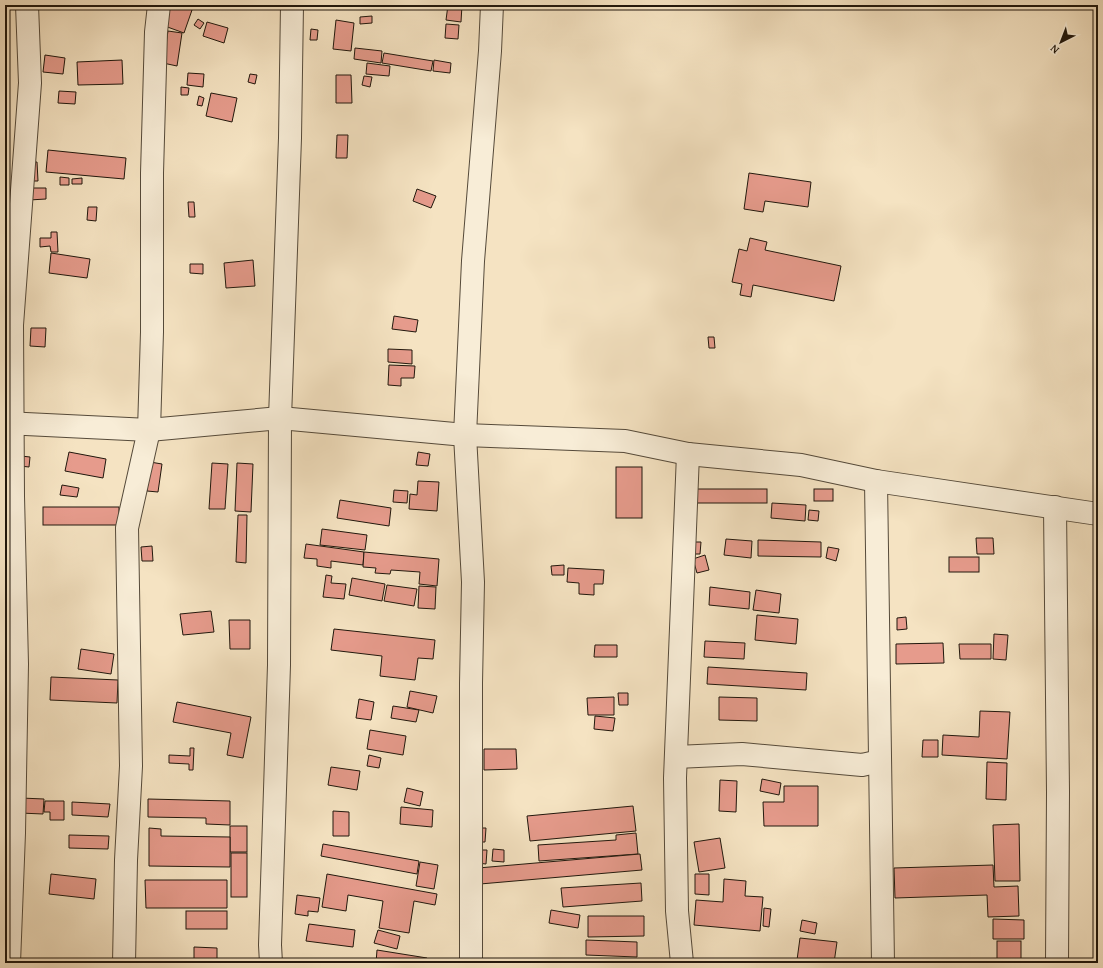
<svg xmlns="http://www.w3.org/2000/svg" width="1103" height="968" font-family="'Gentium Book Plus',serif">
	<rect width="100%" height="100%" fill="#f5e3c2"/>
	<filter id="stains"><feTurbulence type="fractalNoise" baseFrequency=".005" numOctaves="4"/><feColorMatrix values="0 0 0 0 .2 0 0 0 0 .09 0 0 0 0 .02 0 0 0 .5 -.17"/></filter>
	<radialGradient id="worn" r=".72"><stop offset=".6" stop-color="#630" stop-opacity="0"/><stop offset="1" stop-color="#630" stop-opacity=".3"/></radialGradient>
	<g fill="#e69b8c" stroke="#20170c">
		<path d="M51,5h20v3z"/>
		<path d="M102,5h32v3l-32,-1z"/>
		<path d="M169,5h11l12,5 -8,23 -22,-8z"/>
		<path d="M448,5h14l-1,17 -15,-2z"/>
		<path d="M372,16v7l-12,1v-7z"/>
		<path d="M198,19l6,4 -4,6 -6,-4z"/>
		<path d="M336,20l18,3 -3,28 -18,-2z"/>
		<path d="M207,22l21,6 -4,15 -21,-7z"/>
		<path d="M446,24l13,1 -1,14 -13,-1z"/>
		<path d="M311,29l7,1 -1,10h-7z"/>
		<path d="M168,31l14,2 -5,33 -14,-3z"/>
		<path d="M355,48l27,3 -1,12 -27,-4z"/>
		<path d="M384,53l49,8 -2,10 -49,-8z"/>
		<path d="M45,55l20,3 -2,16 -20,-2z"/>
		<path d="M122,60l1,24 -45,1 -1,-23z"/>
		<path d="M434,60l17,3 -1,10 -17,-2z"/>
		<path d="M367,63l23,3 -1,10 -23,-2z"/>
		<path d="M188,73l16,1 -1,13 -16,-2z"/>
		<path d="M250,74l7,1 -2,9 -7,-2z"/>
		<path d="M336,75h15l1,28h-16z"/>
		<path d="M364,76l8,1 -2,10 -8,-2z"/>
		<path d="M181,87l8,1 -1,7h-7z"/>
		<path d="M59,91l17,1 -1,12 -17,-1z"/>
		<path d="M211,93l26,5 -5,24 -26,-6z"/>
		<path d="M199,96l5,2 -2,8 -5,-1z"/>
		<path d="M337,135h11l-1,23h-11z"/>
		<path d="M48,150l78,8 -2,21 -78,-7z"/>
		<path d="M29,162h8l1,19h-8z"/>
		<path d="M749,173l62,9 -3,25 -43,-6 -2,11 -19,-3z"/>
		<path d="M60,177l9,1v7h-9z"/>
		<path d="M82,178v6h-10v-5z"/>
		<path d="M29,188h17v11l-17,1z"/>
		<path d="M417,189l19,7 -5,12 -18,-7z"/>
		<path d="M188,202h6l1,15h-6z"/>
		<path d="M88,207h9l-1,14 -9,-1z"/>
		<path d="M51,232h6l1,20h-7l-1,-6 -10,1v-9h11z"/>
		<path d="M750,238l17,4 -2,8 76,16 -7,35 -81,-16 -2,12 -11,-2 2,-11 -10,-2 7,-33 8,2z"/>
		<path d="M51,253l39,6 -3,19 -38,-5z"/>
		<path d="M253,260l2,26 -29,2 -2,-25z"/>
		<path d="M190,264h13v10l-13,-1z"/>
		<path d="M394,316l24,4 -2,12 -24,-3z"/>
		<path d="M31,328h15l-1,19 -15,-1z"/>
		<path d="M708,337h6l1,11h-6z"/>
		<path d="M388,349l24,1v14l-24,-2z"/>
		<path d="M389,365l26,1 -1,12h-13v8l-13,-1z"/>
		<path d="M69,452l37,7 -3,19 -38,-7z"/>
		<path d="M418,452l12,2 -2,12 -12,-1z"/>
		<path d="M21,456l9,1 -1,10 -9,-1z"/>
		<path d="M150,462l12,2 -4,28 -11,-1z"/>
		<path d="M212,463l16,1 -3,45h-16z"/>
		<path d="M237,463l16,1 -2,48 -16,-1z"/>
		<rect x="616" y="467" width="26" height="51"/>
		<path d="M418,481l21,1 -2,29 -28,-2 1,-15 7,1z"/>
		<path d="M62,485l17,3 -2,9 -17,-2z"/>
		<rect x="696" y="489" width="71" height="14"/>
		<rect x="814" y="489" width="19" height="12"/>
		<path d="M394,490l14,1 -1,12 -14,-1z"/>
		<path d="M340,500l51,8 -2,18 -52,-8z"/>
		<path d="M772,503l34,2 -1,16 -34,-3z"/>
		<rect x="43" y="507" width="76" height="18"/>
		<path d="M809,510l10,1 -1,10 -10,-1z"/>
		<path d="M238,515h9l-1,48 -10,-1z"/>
		<path d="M322,529l45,6 -2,15 -45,-5z"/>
		<path d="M976,538h17l1,16h-17z"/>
		<path d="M726,539l26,2 -1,17 -27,-3z"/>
		<path d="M758,540l63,2v15l-63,-1z"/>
		<path d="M695,542h6l-1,12h-6z"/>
		<path d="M306,544l58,8 -1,13 -32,-4v7l-14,-2v-7l-13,-1z"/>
		<path d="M152,546l1,15h-11l-1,-14z"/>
		<path d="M828,547l11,2 -3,12 -10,-3z"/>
		<path d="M364,552l75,7 -2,27 -18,-2 1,-12 -29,-2 -1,4 -15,-1 1,-5 -13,-1z"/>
		<path d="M705,555l4,15 -12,3 -4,-14z"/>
		<rect x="949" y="557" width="30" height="15"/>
		<path d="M564,565v10h-12l-1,-9z"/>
		<path d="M568,568l36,2 -1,14h-9v11l-15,-1v-11l-12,-1z"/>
		<path d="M326,575l6,1 -1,7 15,1 -2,15 -21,-2z"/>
		<path d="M352,578l33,6 -3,17 -33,-6z"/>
		<path d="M387,585l30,4 -3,17 -30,-5z"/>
		<path d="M419,586l17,1 -1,22 -17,-1z"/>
		<path d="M710,587l40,5 -1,17 -40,-4z"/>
		<path d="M756,590l25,4 -2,19 -26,-3z"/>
		<path d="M211,611l3,21 -31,3 -3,-21z"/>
		<path d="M757,615l41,4 -2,25 -41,-4z"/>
		<path d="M906,617l1,12 -10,1v-12z"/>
		<path d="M229,620h21v29h-20z"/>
		<path d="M334,629l101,11 -2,19 -15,-1 -3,22 -35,-4 2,-20 -51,-6z"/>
		<path d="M994,634l14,1 -2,25 -13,-1z"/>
		<path d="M705,641l40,2 -1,16 -40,-2z"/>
		<path d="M943,643l1,20 -48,1v-20z"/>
		<path d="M959,644h32v15h-31z"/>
		<path d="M595,645h22v12h-23z"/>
		<path d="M81,649l33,5 -3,20 -33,-5z"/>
		<path d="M708,667l99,6 -1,17 -99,-6z"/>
		<path d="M51,677l67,3 -1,23 -67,-3z"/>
		<path d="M410,691l27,5 -4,17 -26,-6z"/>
		<path d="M618,693h10v12h-9z"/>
		<path d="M614,697v18h-26l-1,-17z"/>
		<path d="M719,697l38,1v23l-38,-1z"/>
		<path d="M359,699l15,3 -3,18 -15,-2z"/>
		<path d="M177,702l74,15 -8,41 -16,-3 4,-22 -58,-11z"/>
		<path d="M393,706l26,4 -3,12 -25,-4z"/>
		<path d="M980,711l30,1 -3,47 -65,-4 1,-20 36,2z"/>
		<path d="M595,716l20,2 -2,13 -19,-2z"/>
		<path d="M370,730l36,6 -3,19 -36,-6z"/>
		<path d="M923,740h15v17h-16z"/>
		<path d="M190,748h4l-1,22h-4v-6l-20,-1v-8l21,1z"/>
		<path d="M484,749h32l1,20 -33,1z"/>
		<path d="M369,755l12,3 -2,10 -12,-2z"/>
		<path d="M987,762l20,1 -1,37 -20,-1z"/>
		<path d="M331,767l29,4 -3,19 -29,-5z"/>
		<path d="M762,779l19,4 -2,12 -19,-4z"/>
		<path d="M720,780l17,1 -1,31 -17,-1z"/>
		<path d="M784,786h34v40h-54l-1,-24h21z"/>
		<path d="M407,788l16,4 -3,14 -16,-4z"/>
		<path d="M21,798l23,1 -1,15 -23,-1z"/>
		<path d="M148,799l82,2v24l-24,-1v-6l-58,-1z"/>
		<path d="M45,801h19v19h-14v-8h-6z"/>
		<path d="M72,802l38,2 -2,13 -36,-2z"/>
		<path d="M633,806l3,25 -106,10 -3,-25z"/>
		<path d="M401,807l32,3 -1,17 -32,-3z"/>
		<path d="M333,811l16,1v24h-16z"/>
		<path d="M1019,824l1,57h-25l-2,-56z"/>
		<rect x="230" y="826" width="17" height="26"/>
		<path d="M149,828l12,1v7l69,1v30l-81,-1z"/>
		<path d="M478,828h8l-1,14h-8z"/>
		<path d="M636,833l2,21 -99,7 -1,-16 78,-5v-5z"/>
		<path d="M69,835l40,1 -1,13 -39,-1z"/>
		<path d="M720,838l5,30 -26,4 -5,-30z"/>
		<path d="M323,844l96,17 -2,13 -96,-18z"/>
		<path d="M493,849l11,1v12l-12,-1z"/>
		<path d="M478,850h9l-1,14 -9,-1z"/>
		<rect x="231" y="853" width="16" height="44"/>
		<path d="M640,854l2,16 -162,14 -2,-16z"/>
		<path d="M420,862l18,3 -4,24 -18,-3z"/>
		<path d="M993,865l1,22 24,-1 1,30 -31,1 -1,-22 -92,3 -1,-30z"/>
		<path d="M51,874l45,5 -2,20 -45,-5z"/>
		<path d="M327,874l110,20 -2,11 -21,-4 -5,32 -30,-5 4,-27 -35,-6 -2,16 -24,-4z"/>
		<path d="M695,874h14v21l-14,-1z"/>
		<path d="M724,879l22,2 -1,15 18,1 -3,34 -66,-6 2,-25 27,2z"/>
		<path d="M145,880h82v28h-81z"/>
		<path d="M641,883l1,18 -79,6 -2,-19z"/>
		<path d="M297,895l23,3 -2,14 -10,-1v5l-13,-2z"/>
		<path d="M764,908l7,1 -2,18 -6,-1z"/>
		<path d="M551,910l29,5 -2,13 -29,-5z"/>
		<rect x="186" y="911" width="41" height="18"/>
		<path d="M588,916h56v20l-56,1z"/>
		<path d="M993,919l31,1v19h-31z"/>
		<path d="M802,920l15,3 -2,11 -15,-3z"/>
		<path d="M309,924l46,6 -2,17 -47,-6z"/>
		<path d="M378,930l22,6 -3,13 -23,-6z"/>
		<path d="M800,938l37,4 -3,21h-11l-26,-3z"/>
		<path d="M586,940l51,2v15l-51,-2z"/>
		<rect x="997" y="941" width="24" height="22"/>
		<path d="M194,947l23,1v11h-23z"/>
		<path d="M377,950l50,8 -1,5h-50z"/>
		<path d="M178,960l55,1v2h-55z"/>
		<rect x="235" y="961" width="19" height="2"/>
	</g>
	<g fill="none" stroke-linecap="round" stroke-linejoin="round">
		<defs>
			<g id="minor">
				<path d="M5,423l144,7 131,-12 185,17 160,6 63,13 113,11 75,16 222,33"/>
				<path d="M876,481l7,482"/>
				<path d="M1055,507l3,285 -1,171"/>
				<path d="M676,757l66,-3 120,11 18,-4"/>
				<path d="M9,963l5,-130 3,-169 -4,-168 -1,-171 18,-242 -3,-78"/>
				<path d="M124,963l2,-103 5,-94 -4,-238 22,-98 3,-98v-159l4,-141 3,-27"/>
				<path d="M271,963l-1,-18 9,-280 1,-247 10,-280 2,-133"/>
				<path d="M471,963v-280l2,-101 -8,-147 8,-174 17,-210 2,-46"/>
				<path d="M682,963l-5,-52 -2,-133 13,-324"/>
			</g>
		</defs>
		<use href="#minor" stroke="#554a3a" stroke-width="24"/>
		<use href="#minor" stroke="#f8edd7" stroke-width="22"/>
	</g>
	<rect width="1103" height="968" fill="none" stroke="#f5e3c2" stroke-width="20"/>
	<rect x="6" y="6" width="1091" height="956" fill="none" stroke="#20170c" stroke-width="2"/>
	<rect x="10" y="10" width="1083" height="948" fill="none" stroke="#20170c"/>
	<g transform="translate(1061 42) rotate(222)" stroke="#f8edd7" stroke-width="3" paint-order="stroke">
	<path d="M0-3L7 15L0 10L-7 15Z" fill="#20170c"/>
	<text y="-6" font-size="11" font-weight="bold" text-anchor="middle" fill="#20170c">N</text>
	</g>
	<rect width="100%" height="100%" filter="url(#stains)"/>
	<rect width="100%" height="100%" fill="url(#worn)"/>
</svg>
